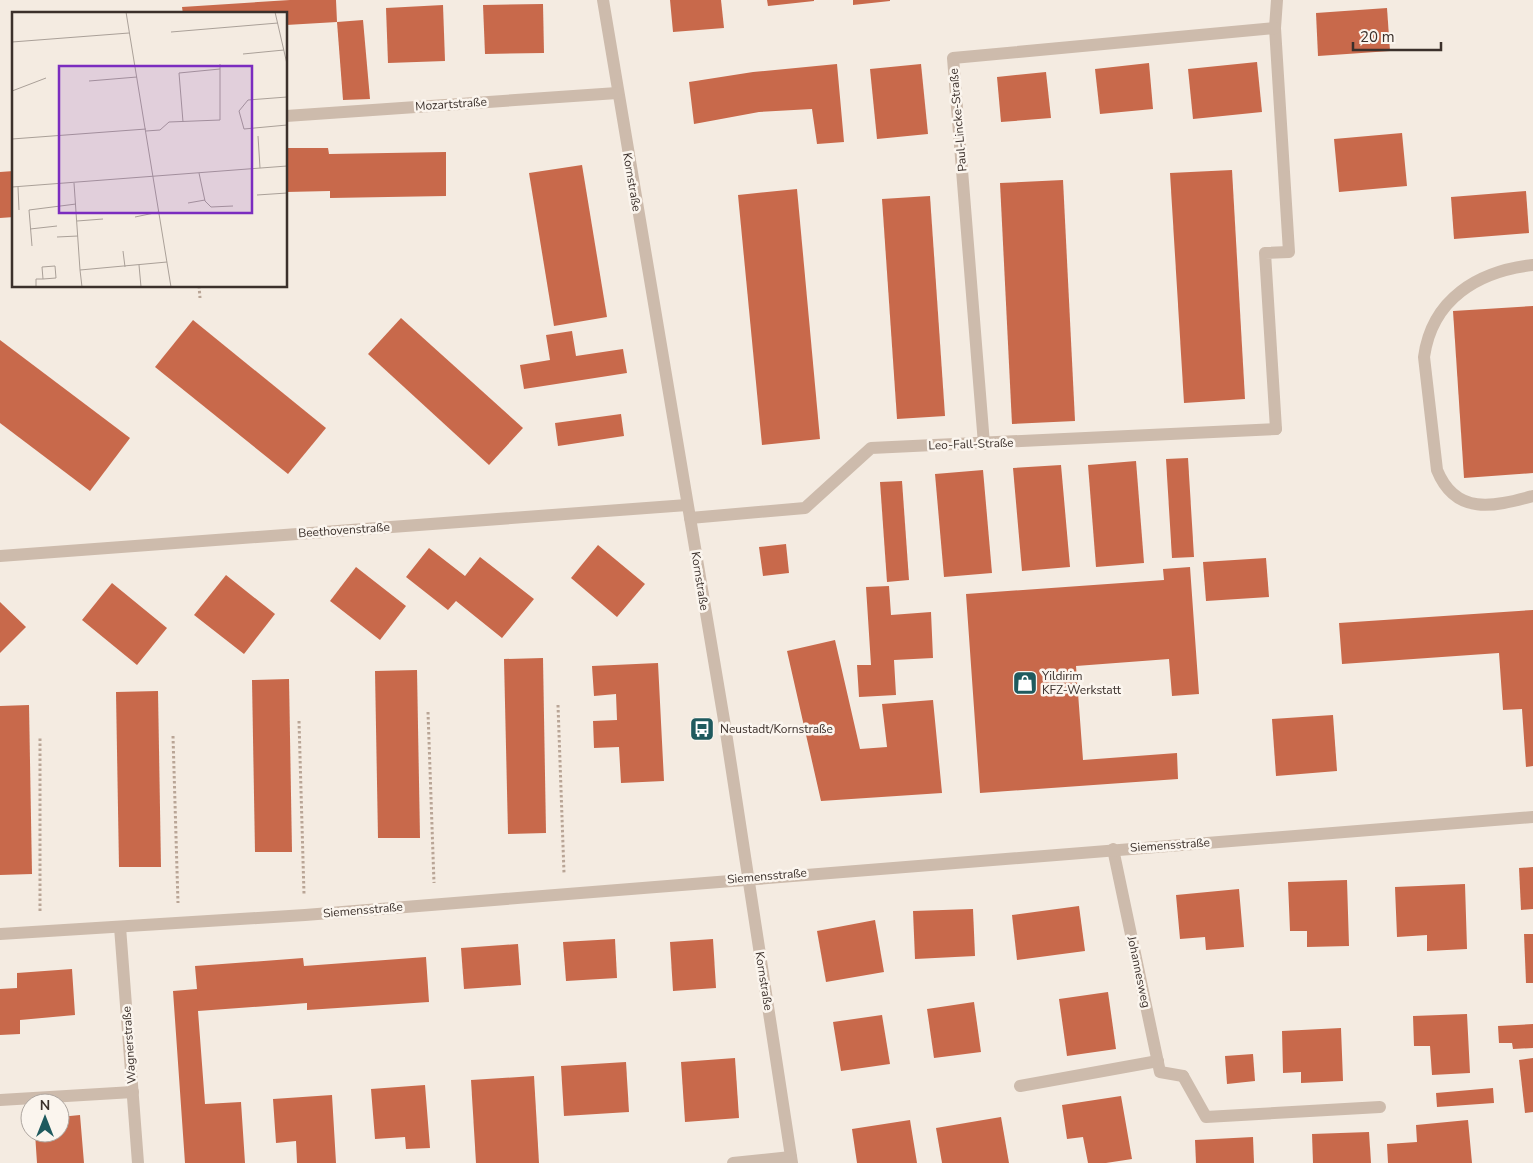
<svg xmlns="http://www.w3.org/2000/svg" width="1533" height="1163" font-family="'Nunito Sans',sans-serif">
	<rect width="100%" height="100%" fill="#f4ebe1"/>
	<g fill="#c8694b">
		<path d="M290,0h46l1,22 -51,3v-11h-103l-1,-7z"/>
		<path d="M670,0h51l3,28 -51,4z"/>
		<path d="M767,0h47v1l-46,5z"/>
		<path d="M853,0h37v1l-37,4z"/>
		<path d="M543,4l1,49 -59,1 -2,-49z"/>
		<path d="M443,5l2,56 -57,2 -2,-55z"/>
		<path d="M1387,8l3,43 -72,5 -2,-43z"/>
		<path d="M363,20l7,79 -27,1 -6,-78z"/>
		<path d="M1257,62l5,50 -69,7 -5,-50z"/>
		<path d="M1149,63l4,46 -53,5 -5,-45z"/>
		<path d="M837,64l7,78 -27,2 -5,-35 -53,3 -65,12 -5,-42 64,-10z"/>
		<path d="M921,64l7,70 -51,5 -7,-70z"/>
		<path d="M1046,72l5,46 -50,4 -4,-45z"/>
		<path d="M1402,133l5,53 -68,6 -5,-53z"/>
		<path d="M286,148h42l1,6 117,-2v44l-116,2v-7l-44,1z"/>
		<path d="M582,165l25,152 -53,9 -25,-153z"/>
		<path d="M1232,170l13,229 -61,4 -14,-230z"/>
		<path d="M14,171v46l-14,1v-46z"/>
		<path d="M1063,180l12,241 -63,3 -12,-241z"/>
		<path d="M797,189l23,250 -58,6 -24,-250z"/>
		<path d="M1526,191l3,42 -75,6 -3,-42z"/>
		<path d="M930,196l15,220 -48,3 -15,-220z"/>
		<path d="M1533,306v167l-69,5 -11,-167z"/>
		<path d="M401,318l122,110 -34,37 -121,-111z"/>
		<path d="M193,320l133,108 -38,46 -133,-107z"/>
		<path d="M572,331l4,25 47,-7 4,24 -103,16 -4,-24 30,-5 -4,-25z"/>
		<path d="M0,340l130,98 -40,53 -90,-68z"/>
		<path d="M621,414l3,22 -66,10 -3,-23z"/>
		<path d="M1188,458l6,99 -22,1 -6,-99z"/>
		<path d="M1136,461l8,102 -48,4 -8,-102z"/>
		<path d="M1061,465l9,102 -48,4 -9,-103z"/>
		<path d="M983,470l9,103 -48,4 -9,-103z"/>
		<path d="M902,481l7,99 -22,2 -7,-100z"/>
		<path d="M786,544l3,29 -26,3 -4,-29z"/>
		<path d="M598,545l47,39 -28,33 -46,-39z"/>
		<path d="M429,548l36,28 15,-19 54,42 -32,39 -46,-37 -8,9 -42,-33z"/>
		<path d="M1266,558l3,39 -63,4 -3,-39z"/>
		<path d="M356,567l50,39 -26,34 -50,-39z"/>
		<path d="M1190,567l9,127 -27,2 -3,-37 -93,7 7,94 94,-7 1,26 -198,14 -14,-199 198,-14 -1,-11z"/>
		<path d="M226,575l49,39 -31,40 -50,-39z"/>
		<path d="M112,583l55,45 -30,37 -55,-45z"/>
		<path d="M889,586l2,29 40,-3 2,46 -39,2 2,35 -37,2 -2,-32h14l-5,-78z"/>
		<path d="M0,602l26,25 -26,26z"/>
		<path d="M1533,610v156l-7,1 -4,-58 -19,1 -4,-57 -157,11 -3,-41z"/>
		<path d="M835,640l25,109 27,-2 -5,-43 51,-4 9,93 -121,8 -34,-150z"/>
		<path d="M543,658l3,175 -38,1 -4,-175z"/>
		<path d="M658,663l6,118 -43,2 -2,-36 -25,1 -1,-27 24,-1 -1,-26 -22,2 -2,-30z"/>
		<path d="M417,670l3,168h-42l-3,-167z"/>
		<path d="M289,679l3,173h-37l-3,-172z"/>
		<path d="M158,691l3,176h-42l-3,-175z"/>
		<path d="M29,705l3,169 -32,1v-169z"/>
		<path d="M1333,715l4,56 -61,5 -4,-57z"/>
		<path d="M1533,867v42l-12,1 -2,-42z"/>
		<path d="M1347,880l2,66 -42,1v-16h-17l-2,-49z"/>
		<path d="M1465,884l2,65 -40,2v-16l-30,2 -2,-50z"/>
		<path d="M1239,889l5,58 -38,3 -1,-13 -25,2 -4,-44z"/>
		<path d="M1079,906l6,45 -68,9 -5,-45z"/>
		<path d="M973,909l2,47 -60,3 -2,-48z"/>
		<path d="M875,920l9,52 -58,10 -9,-51z"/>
		<path d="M1524,934h9v49h-7z"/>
		<path d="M615,939l2,39 -51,3 -3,-39z"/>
		<path d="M713,939l3,49 -43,3 -3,-49z"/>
		<path d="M518,944l3,41 -57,4 -3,-41z"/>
		<path d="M426,957l3,45 -122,8v-7l-109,8 7,93 36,-2 4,61h-60l-12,-172 24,-2 -2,-23 108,-8 1,8z"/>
		<path d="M72,969l3,46 -55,5v14l-20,1v-46l17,-1v-15z"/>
		<path d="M1108,992l8,57 -49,7 -8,-57z"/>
		<path d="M974,1002l7,50 -47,6 -7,-49z"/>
		<path d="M1467,1014l3,59 -38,2 -2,-29h-16l-1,-30z"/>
		<path d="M882,1015l8,49 -49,7 -8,-49z"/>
		<path d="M1533,1024v24l-20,1 -1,-6h-13l-1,-17z"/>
		<path d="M1341,1028l2,53 -42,2v-11l-18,1 -1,-42z"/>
		<path d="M1253,1054l2,27 -28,3 -2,-28z"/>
		<path d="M735,1058l4,60 -54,4 -4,-60z"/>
		<path d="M1533,1058v54l-8,1 -6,-53z"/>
		<path d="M626,1062l3,50 -65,4 -3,-50z"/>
		<path d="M534,1076l5,87h-63l-5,-83z"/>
		<path d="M425,1085l5,63 -24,1 -1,-12 -30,2 -4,-50z"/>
		<path d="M1493,1088l1,15 -57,4 -1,-14z"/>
		<path d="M332,1095l4,68h-39l-1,-22 -20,2 -3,-44z"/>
		<path d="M1121,1096l11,63 -26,4h-18l-5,-26 -16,2 -5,-34z"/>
		<path d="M80,1115l4,48h-47l-2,-30h25v-16z"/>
		<path d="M1001,1117l8,46h-67l-6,-35z"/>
		<path d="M910,1120l7,43h-60l-5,-34z"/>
		<path d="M1468,1120l4,43h-84l-1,-19 30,-2 -1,-17z"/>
		<path d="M1369,1132l2,31h-58l-1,-29z"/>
		<path d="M1253,1137l1,26h-58l-1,-23z"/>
	</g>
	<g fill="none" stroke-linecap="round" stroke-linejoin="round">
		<g stroke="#b9a596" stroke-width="3" stroke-dasharray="2.5 2.5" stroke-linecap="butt">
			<path d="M199,286l1,12"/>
			<path d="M558,705l6,168"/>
			<path d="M428,712l6,171"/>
			<path d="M299,721l5,173"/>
			<path d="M173,736l5,167"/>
			<path d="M40,911v-173"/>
		</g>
		<g stroke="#cdbbac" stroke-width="12">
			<path d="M1533,265c-55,6 -101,34 -109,92l13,113c19,47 58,36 96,26"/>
			<path d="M1276,429l-11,-176 24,-1 -14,-224 2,-28"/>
			<path d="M1183,1076l23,41 174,-10"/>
			<path d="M1020,1086l138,-25"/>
			<path d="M0,1100l133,-8"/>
		</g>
		<g stroke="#cdbbac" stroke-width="12">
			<path d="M603,0l122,726 67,437"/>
			<path d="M286,116l331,-23"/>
			<path d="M984,444l-31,-386 322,-30"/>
			<path d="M690,518l115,-10 66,-60 405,-19"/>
			<path d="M0,556l687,-51"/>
			<path d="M1113,849l47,223 23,4"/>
			<path d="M120,927l18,236"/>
			<path d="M0,934l305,-19 1228,-98"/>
			<path d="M733,1163l58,-6"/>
		</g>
	</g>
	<defs>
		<symbol id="shop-square" viewBox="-11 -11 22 22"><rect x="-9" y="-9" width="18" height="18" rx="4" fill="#1f5a5e" stroke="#fbf5ee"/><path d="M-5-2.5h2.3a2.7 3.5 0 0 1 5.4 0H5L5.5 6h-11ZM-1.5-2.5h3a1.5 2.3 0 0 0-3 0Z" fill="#fff"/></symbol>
		<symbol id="bus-square" viewBox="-11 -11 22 22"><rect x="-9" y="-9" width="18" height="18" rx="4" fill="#1f5a5e" stroke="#fbf5ee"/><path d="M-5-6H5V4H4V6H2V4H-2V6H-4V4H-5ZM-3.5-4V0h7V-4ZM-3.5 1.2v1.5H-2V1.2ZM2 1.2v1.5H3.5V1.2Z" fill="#fff"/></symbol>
	</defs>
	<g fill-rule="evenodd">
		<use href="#shop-square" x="1011" y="669" width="28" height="28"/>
		<use href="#bus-square" x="688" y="715" width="28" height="28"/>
	</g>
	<g text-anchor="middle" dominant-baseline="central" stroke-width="5" stroke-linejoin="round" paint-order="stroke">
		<g font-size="12" fill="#3b302b" stroke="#fbf5ee">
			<text transform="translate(451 104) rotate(-4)">Mozartstraße</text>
			<text transform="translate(958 120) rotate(-95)">Paul-Lincke-Straße</text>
			<text transform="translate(632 182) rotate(80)">Kornstraße</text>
			<text transform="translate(971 444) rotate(-2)">Leo-Fall-Straße</text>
			<text transform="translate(344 530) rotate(-4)">Beethovenstraße</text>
			<text transform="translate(700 581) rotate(81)">Kornstraße</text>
			<text transform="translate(1170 845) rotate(-4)">Siemensstraße</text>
			<text transform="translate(767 876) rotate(-5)">Siemensstraße</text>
			<text transform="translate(363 910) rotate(-5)">Siemensstraße</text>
			<text transform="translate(1139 972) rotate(78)">Johannesweg</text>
			<text transform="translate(764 981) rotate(81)">Kornstraße</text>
			<text transform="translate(129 1045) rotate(-94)">Wagnerstraße</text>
		</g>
		<g font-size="12" fill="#3b302b" stroke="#fbf5ee" text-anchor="start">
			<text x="1042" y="676">Yildirim<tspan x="1042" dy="14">KFZ-Werkstatt</tspan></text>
			<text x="720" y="729">Neustadt/Kornstraße</text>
		</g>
	</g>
	<g transform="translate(12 12)">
		<rect width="275" height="275" fill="#f4ebe1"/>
		<path fill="none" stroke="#aaa098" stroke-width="1" d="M114,0l45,275M263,0l12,52M159,20l107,-9M0,30l117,-9M231,42l41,-4M77,69l48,-4M0,79l34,-13M275,85l-39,3 -9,11 5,18 43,-4M171,110l-4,-49 41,-4M134,119l14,-1 9,-8 51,-2v-56M246,124l2,32M0,127l134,-10M187,161l6,28 6,6 22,-1M62,171l6,87 87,-8M0,175l275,-21M6,175l1,23M245,183l30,-2M176,191l17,-3M123,205l24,-5M65,209l26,-2M18,217l27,-3M45,225l21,-1M20,234l-3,-36 47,-6M111,239l2,16M127,253l2,22M68,258l2,17M24,275v-8h7l13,-1 -1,-12 -13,1 1,12"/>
		<path fill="#7b2cbf" fill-opacity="0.15" stroke="#7b2cbf" stroke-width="2.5" d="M47,54h193v147h-193z"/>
		<rect width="275" height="275" fill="none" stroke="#3b302b" stroke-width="2.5"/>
	</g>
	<g transform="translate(45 1118)"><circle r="24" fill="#fbf5ee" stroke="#aea6a0"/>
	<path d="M0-4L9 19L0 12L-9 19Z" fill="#1f5a5e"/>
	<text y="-8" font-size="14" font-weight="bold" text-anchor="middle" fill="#3b302b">N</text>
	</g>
	<path d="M1353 42v8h88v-8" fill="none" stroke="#3b302b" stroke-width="2.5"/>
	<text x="1360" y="42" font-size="15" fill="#3b302b" stroke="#fbf5ee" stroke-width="4" paint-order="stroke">20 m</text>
</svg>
